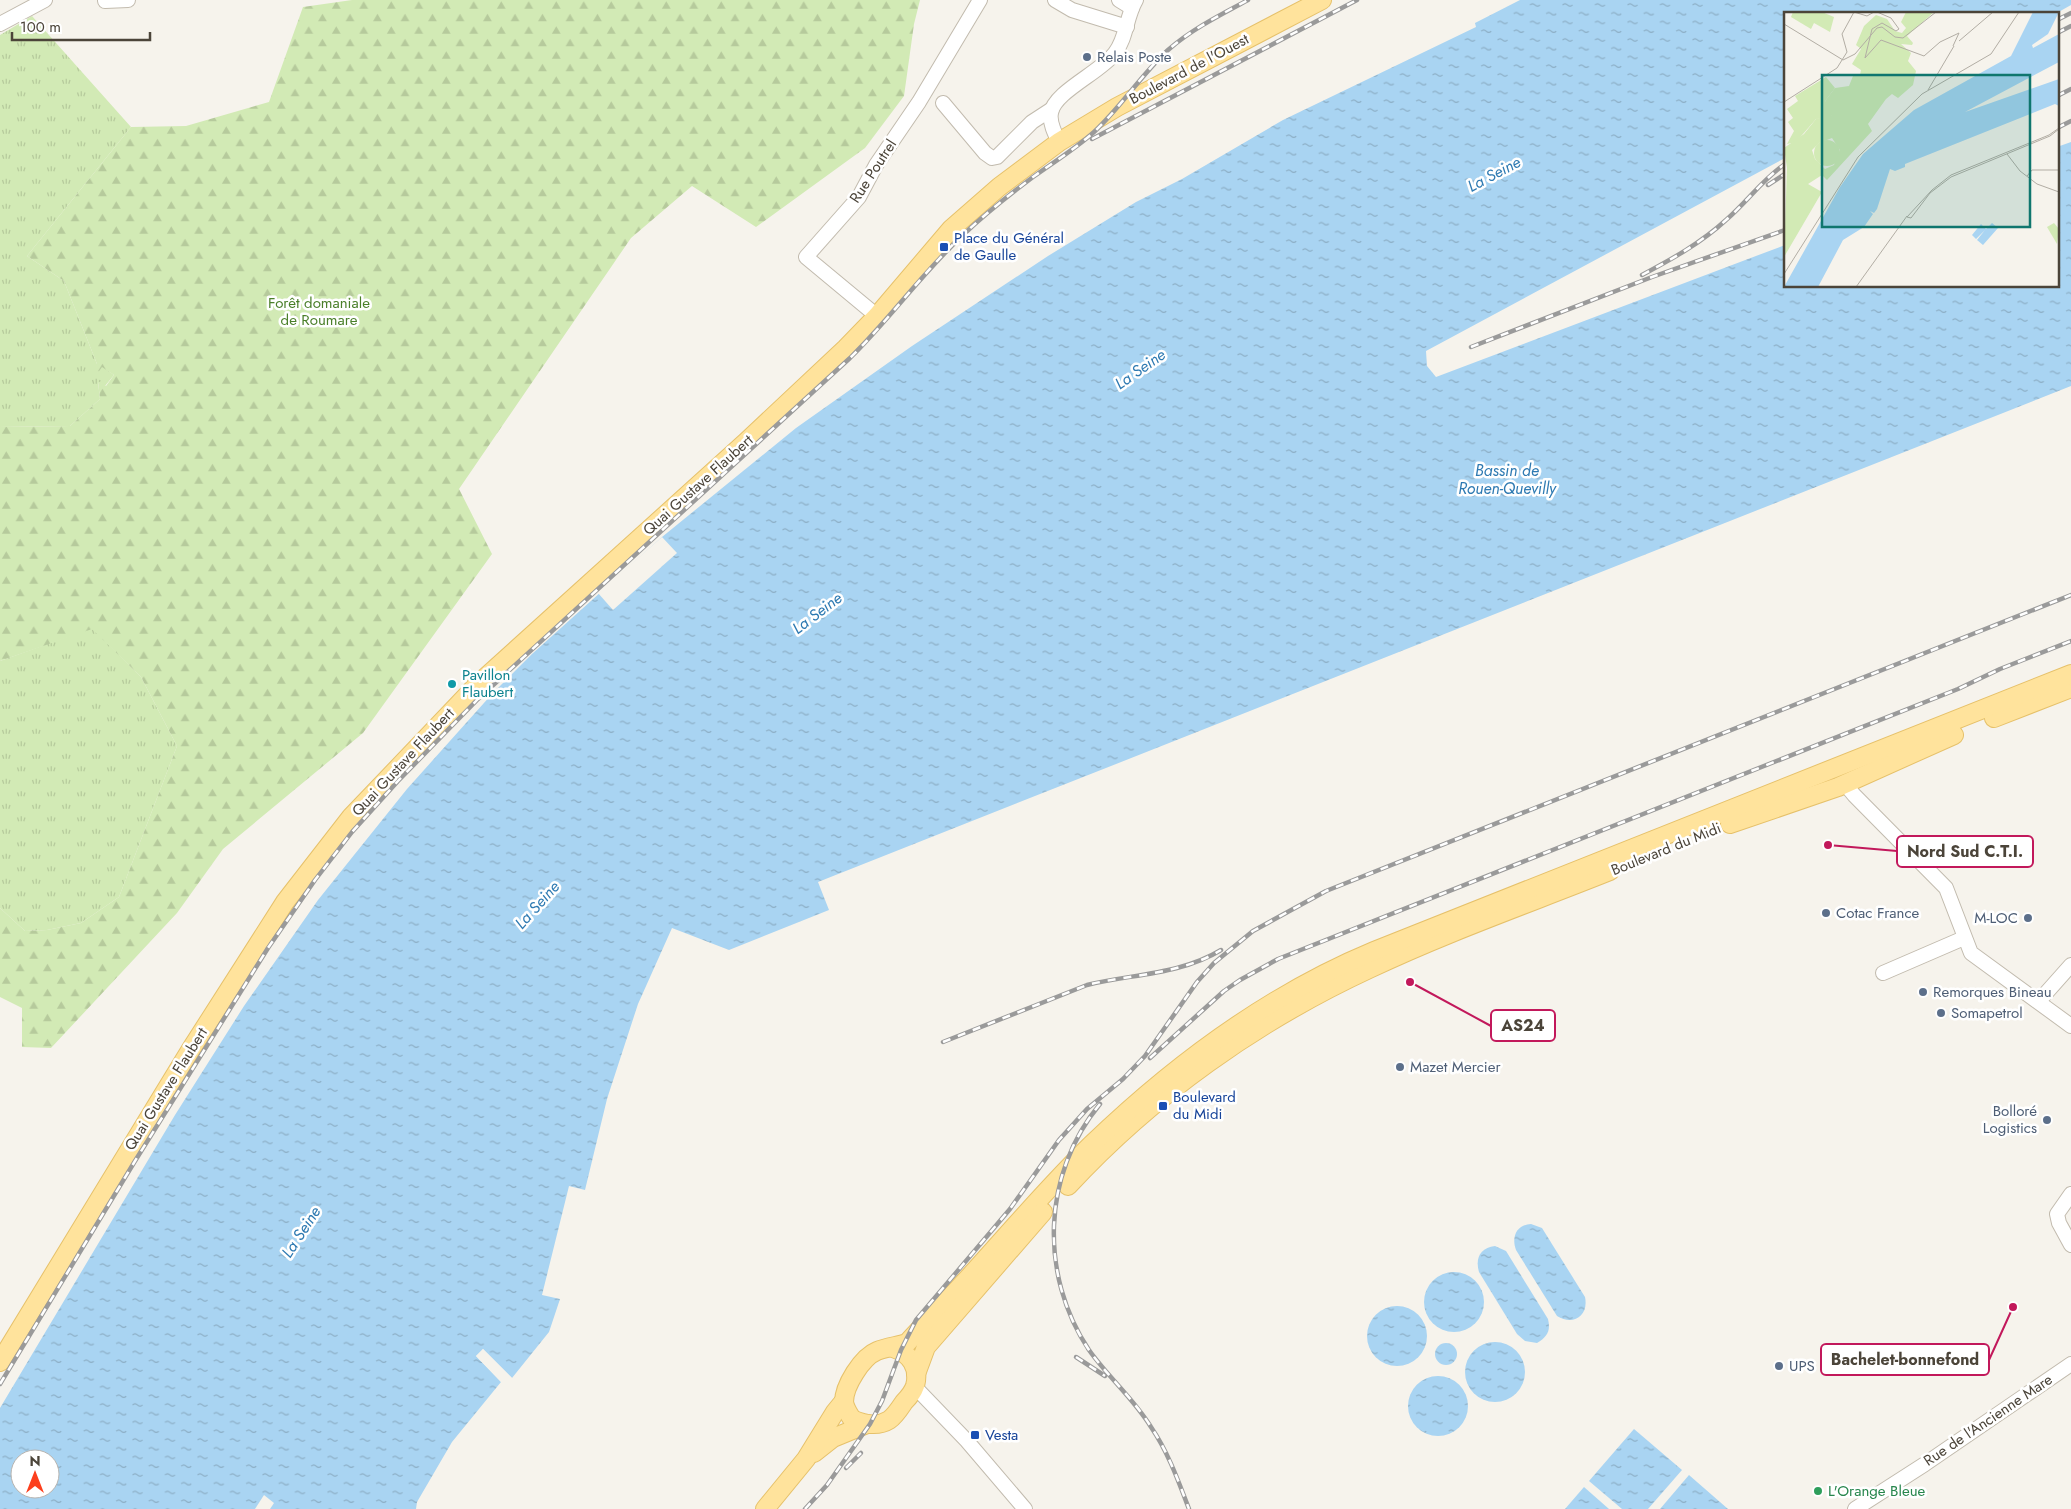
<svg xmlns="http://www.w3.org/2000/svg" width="2071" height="1509" font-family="Jost,sans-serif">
	<defs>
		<pattern id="grass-tufts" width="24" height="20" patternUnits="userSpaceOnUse" patternTransform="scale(1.25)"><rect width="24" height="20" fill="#d2eab5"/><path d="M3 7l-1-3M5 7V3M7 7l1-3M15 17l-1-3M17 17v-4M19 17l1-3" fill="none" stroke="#b6ca9c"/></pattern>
		<pattern id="forest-firs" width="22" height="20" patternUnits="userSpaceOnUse" patternTransform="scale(1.25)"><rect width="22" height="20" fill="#d2eab5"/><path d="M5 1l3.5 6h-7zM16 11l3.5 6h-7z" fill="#b6ca9c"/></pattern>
		<pattern id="water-ripples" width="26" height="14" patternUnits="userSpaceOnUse" patternTransform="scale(1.25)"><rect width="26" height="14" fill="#a9d4f2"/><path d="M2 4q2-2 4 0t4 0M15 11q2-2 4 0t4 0" fill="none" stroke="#8caec5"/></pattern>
	</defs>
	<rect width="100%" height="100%" fill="#f6f3ec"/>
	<g fill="url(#grass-tufts)">
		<path d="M32,16l99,111 -104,129 37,25 33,83v9l5,-7 12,9 -9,11 -7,-4 2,17 -30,27 -70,1v-392z"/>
		<path d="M92,628l49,49 36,69 -58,151 -38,26 -34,7 -22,1 -25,-23v-247z"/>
	</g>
	<path fill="url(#forest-firs)" d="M352,0h568l-6,24 -10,72 -39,52 -109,79 -64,-41 -61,52 -172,251 33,65 -129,179 -140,116 -46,64 -126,135 -29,-1v-39l-22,-11v-89l25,23 22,-1 34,-7 38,-26 58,-151 -36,-69 -49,-48 -92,32v-234l70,-1 30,-27 -2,-18 8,5 8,-11 -12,-8 -5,7v-10l-33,-83 -37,-25 104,-129 55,-1 83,-24 34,-95z"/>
	<g fill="url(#water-ripples)" fill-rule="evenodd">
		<path d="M1520,0h551v5l-16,9h-270v144l-359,193 1,15 9,11 349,-132v41h272v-139l14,-5v244l-1253,496 11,28 -100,40 -57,-22 -34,76 -31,95 -22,91 -16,-4 -27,109 18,4 -11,33 -37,46 -29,-29 -7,7 25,26 -49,60 -35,60 -1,7h-416v-101l175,-293 69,-109 74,-106 89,-111 85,-95 40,-40 130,-117 134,-109 116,-82 136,-90 88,-54 46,-23 101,-59 193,-93 -1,-4zM20,1459h30v30h-30z"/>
		<path d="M1531,1224l11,4 43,69c4,19 -12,29 -28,19l-41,-66c-5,-14 1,-25 15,-26z"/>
		<path d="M1495,1246l11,5 42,68c3,12 -1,18 -11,24l-12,-2 -8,-7 -38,-62c-4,-14 1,-24 16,-26z"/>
		<circle cx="1454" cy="1302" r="30"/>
		<circle cx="1397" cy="1336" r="30"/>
		<circle cx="1495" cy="1372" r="30"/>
		<circle cx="1446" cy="1354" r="11"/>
		<circle cx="1438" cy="1406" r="30"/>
		<path d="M1634,1429l48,41 -34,39h-26l-33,-28z"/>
		<path d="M1689,1475l39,34h-68z"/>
		<path d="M1584,1487l25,22h-44z"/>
	</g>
	<g fill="#f6f3ec">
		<path d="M662,537l15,16 -64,57 -15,-17z"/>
		<path d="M483,1349l29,29 -2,2 -27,-27 -4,3 23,24v3l-26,-27z"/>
		<path d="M264,1495l10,8 -4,6h-15z"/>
	</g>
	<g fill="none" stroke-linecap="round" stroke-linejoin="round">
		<defs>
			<g id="minor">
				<path d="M1055,0l17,10 55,17"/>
				<path d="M1119,0l13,8"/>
				<path d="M105,1l23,-1"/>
				<path d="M0,24l45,-24"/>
				<path d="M943,103l42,50 7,5 5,-1 35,-35 20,-13"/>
				<path d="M1059,142c-4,-8 -10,-20 -8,-29 3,-21 50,-41 64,-60 12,-16 11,-36 21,-53"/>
				<path d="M877,316l-71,-59 53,-60 17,-32 43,-63 61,-102"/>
				<path d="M1845,784l9,11 92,93 25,65 100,73"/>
				<path d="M1883,973l81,-35"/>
				<path d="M2039,1001l32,-36"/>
				<path d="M2071,1194l-14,20 2,9 12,22"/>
				<path d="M915,1387l52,54 58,68"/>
				<path d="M1855,1509l70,-45 146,-100"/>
			</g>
			<g id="major">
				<path d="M1994,718l77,-30"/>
				<path d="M1730,824l108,-37 116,-52"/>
				<path d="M1068,1186c84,-91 189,-165 301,-217 78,-37 161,-66 241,-98"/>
				<path d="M893,1348c17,5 27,20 22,38 -2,6 -7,12 -11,16 -4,6 -9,14 -15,18 -11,7 -26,4 -37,-1 -3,-5 -7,-10 -8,-17 0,-16 18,-45 33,-51 10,-4 21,-5 30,-8 21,-23 42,-44 63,-67 40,-44 78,-89 121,-131 82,-79 177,-150 283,-194l697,-277"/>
				<path d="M0,1362l191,-313 94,-147 66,-85 125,-131 270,-244 100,-94 31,-32 74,-87 48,-42 60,-45 58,-35 205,-107"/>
				<path d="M916,1374l10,-27 117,-135"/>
				<path d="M814,1453l19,-15 34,-14"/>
				<path d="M765,1509l41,-50 29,-47 9,-11"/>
			</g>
		</defs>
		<use href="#minor" stroke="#c2bbae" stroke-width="16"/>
		<use href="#major" stroke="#e6c16a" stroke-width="20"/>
		<use href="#minor" stroke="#fff" stroke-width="14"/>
		<use href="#major" stroke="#ffe39c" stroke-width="18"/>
		<defs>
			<g id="rail">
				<path d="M2057,20l14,-7"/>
				<path d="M2057,33l14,-7"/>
				<path d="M2057,96l14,-7"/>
				<path d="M2057,128l14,-7"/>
				<path d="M1092,139l265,-139"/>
				<path d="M1768,185l17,-11"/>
				<path d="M1642,275c30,-16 59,-32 84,-55 21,-18 36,-40 59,-56"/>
				<path d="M1471,347l181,-70 133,-47"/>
				<path d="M943,1042l144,-57c44,-11 93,-10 134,-35"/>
				<path d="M1150,1058l74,-67 16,-11 38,-21 680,-270 42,-20 71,-28"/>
				<path d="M1100,1104c-58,70 -61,171 -11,246 19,27 45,49 62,77 17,25 27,53 38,82"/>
				<path d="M1076,1357l29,19"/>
				<path d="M0,1384l135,-223 133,-213 47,-68 37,-48 46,-51 80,-82 372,-341c40,-39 72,-85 113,-123 22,-21 46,-40 70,-58 21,-15 42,-28 61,-45 27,-25 47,-57 74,-82 24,-21 52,-35 80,-50"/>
				<path d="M846,1468l15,-15"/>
				<path d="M805,1509l22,-24 43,-61 12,-23 19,-51 15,-30 94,-111 49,-69 28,-31 36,-30 22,-23 52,-74 17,-19 39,-32 73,-40 745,-296"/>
			</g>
		</defs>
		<use href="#rail" stroke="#9a9a9a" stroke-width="4.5"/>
		<use href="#rail" stroke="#fff" stroke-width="2.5" stroke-dasharray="8" stroke-linecap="butt"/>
	</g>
	<g fill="#5c6f8a" stroke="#fff" stroke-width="2">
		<circle cx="1087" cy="57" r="5"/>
		<circle cx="1826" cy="913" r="5"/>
		<circle cx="2028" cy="918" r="5"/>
		<circle cx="1923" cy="992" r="5"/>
		<circle cx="1941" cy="1013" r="5"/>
		<circle cx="1400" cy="1067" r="5"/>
		<circle cx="2047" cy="1120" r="5"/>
		<circle cx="1779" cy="1366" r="5"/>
	</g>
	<g fill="#1a4fb4" stroke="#fff" stroke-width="2">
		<rect x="939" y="242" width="10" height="10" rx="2.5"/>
		<rect x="1158" y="1101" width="10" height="10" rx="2.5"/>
		<rect x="970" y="1430" width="10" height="10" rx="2.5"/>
	</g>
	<circle fill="#0f9aa8" stroke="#fff" stroke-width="2" cx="452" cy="684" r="5"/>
	<circle fill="#2e9e5b" stroke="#fff" stroke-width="2" cx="1818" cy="1491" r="5"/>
	<g text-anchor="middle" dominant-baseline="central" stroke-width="5" stroke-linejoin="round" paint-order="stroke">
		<g font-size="15" fill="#4e5e75" stroke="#fff" text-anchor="start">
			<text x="1097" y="57">Relais Poste</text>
			<text x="1836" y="913">Cotac France</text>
			<text x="2018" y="918" text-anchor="end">M-LOC</text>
			<text x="1933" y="992">Remorques Bineau</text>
			<text x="1951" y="1013">Somapetrol</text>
			<text x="1410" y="1067">Mazet Mercier</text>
			<text x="2037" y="1111" text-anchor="end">Bolloré<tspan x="2037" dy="17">Logistics</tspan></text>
			<text x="1789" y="1366">UPS</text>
		</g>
		<g font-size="15" fill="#4b4439" stroke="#fff">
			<text transform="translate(1189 69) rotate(-28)">Boulevard de l'Ouest</text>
			<text transform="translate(873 171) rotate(-57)">Rue Poutrel</text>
			<text transform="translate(698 485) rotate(-42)">Quai Gustave Flaubert</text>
			<text transform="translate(403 762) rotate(-47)">Quai Gustave Flaubert</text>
			<text transform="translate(1666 849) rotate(-22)">Boulevard du Midi</text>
			<text transform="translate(166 1089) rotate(-58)">Quai Gustave Flaubert</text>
			<text transform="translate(1988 1420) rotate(-34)">Rue de l'Ancienne Mare</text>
		</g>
		<g font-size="15" fill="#164399" stroke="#fff" text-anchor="start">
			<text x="954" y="238">Place du Général<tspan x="954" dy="17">de Gaulle</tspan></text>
			<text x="1173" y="1097">Boulevard<tspan x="1173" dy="17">du Midi</tspan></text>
			<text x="985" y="1435">Vesta</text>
		</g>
		<g font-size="15" fill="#4a7f2a" stroke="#fff">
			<text x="319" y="303">Forêt domaniale<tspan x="319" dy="17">de Roumare</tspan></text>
		</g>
		<g font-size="15" fill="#0d838f" stroke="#fff" text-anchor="start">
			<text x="462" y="675">Pavillon<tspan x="462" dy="17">Flaubert</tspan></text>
		</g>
		<g font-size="15" fill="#27864d" stroke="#fff" text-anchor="start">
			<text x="1828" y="1491">L'Orange Bleue</text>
		</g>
		<g font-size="16" font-style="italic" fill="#2e7ab2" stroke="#fff">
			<text transform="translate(1494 174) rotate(-28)">La Seine</text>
			<text transform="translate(1140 369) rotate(-35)">La Seine</text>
			<text x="1507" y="470">Bassin de<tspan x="1507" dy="18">Rouen-Quevilly</tspan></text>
			<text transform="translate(817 613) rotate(-37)">La Seine</text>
			<text transform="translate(537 905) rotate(-48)">La Seine</text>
			<text transform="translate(301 1232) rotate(-57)">La Seine</text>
		</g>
	</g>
	<g transform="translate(1784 12)">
		<rect width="275" height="275" fill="#f6f3ec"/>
		<path d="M9,0h29l12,5 -4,15 -16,-9 -3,6 -20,-12zM42,65l9,11 -10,13 9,12 -5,5 -13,1 -20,23 -9,2 7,-13 -6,-9 5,-4 -6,-9 11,-8 -3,-5zM30 141a13 13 0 1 1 26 0a13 13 0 1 1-26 0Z" fill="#d2eab5"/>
		<path d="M122,0h28l-27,24 6,7 -1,2 -11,-1 10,9 -3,8 8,10 -3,14 -15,13 -6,-4 -6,5 -18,25 4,7 -45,49 -5,-5 -14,9 14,8 -38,65 3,-89 -3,-20 20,-14 12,-15 16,-4 -7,-14 10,-13 14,-2 4,-10 7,-1 1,-5 -9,-6 9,-15 -5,-4 8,-19 12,-11 11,4 8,12 7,2 4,-5 -5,-6zM48,126l8,12 -6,15 -9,4 -10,-10 -3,-9 7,-7z" fill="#d2eab5" fill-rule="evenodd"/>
		<path d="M270,211l5,6 -2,15 -10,-17z" fill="#d2eab5"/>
		<path d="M249,0h26l-11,22 -16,11 1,3 26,-14v28l-94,50 94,-33v27l-4,-2 -150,60v3l-10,4 -5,-2 -13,40 -3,4 -4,-2 3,3 -9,13 -21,13 -25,47h-34l56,-100 23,-33 51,-44 97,-54zM208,211l6,5 -15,17 -6,-5 8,-10 -9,9 -4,-4 9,-11 5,5z" fill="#a9d4f2"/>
		<path fill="none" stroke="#b2ada4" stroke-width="1" d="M93,0l14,6 8,11 -3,2 -14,-8 -10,6 -7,29 16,-18 43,16 16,-14 19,-9 -6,13M0,12l59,36 12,-6 22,-26 5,-1 13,10 8,1 33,-26M175,29l34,-29M144,78l26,-44M0,90l53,-34 10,-16 -5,-18 12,-22 13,4 7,-4M275,116l-10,7 -98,40 -19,15 -25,27 4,1 19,-25 21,-16 99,-41 9,-7M223,142l13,17 17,13 22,8M243,164l5,-6h27M0,262l74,-117 64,-63 69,-40 28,-42M72,275l51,-71"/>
		<path fill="#0f766e" fill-opacity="0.15" stroke="#0f766e" stroke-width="2.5" d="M38,63h208v152h-208z"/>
		<rect width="275" height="275" fill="none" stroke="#4b4439" stroke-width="2.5"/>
	</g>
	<path fill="none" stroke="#c2185b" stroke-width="2" d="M1828 845L1897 851M1410 982L1491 1026M2013 1307L1989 1360"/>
	<g fill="#c2185b" stroke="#fff" stroke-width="2">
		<circle cx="1828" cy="845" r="5"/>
		<circle cx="1410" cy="982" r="5"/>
		<circle cx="2013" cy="1307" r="5"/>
	</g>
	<g fill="#fff" stroke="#c2185b" stroke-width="2">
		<rect x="1897" y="836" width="136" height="31" rx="5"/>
		<rect x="1491" y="1010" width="64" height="31" rx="5"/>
		<rect x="1821" y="1344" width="168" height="31" rx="5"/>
	</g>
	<g font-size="16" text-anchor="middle" font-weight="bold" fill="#4b4439">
		<text x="1965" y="857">Nord Sud C.T.I.</text>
		<text x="1523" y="1031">AS24</text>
		<text x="1905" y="1365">Bachelet-bonnefond</text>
	</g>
	<g transform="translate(35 1474)"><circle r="24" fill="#ffffff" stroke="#b7b4b0"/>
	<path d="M0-4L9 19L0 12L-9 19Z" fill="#fc3f1d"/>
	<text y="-8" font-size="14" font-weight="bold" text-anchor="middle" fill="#4b4439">N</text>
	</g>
	<path d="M12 32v8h138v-8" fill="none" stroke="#4b4439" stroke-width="2.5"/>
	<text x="20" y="32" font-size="15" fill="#4b4439" stroke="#ffffff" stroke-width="4" paint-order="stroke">100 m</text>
</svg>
